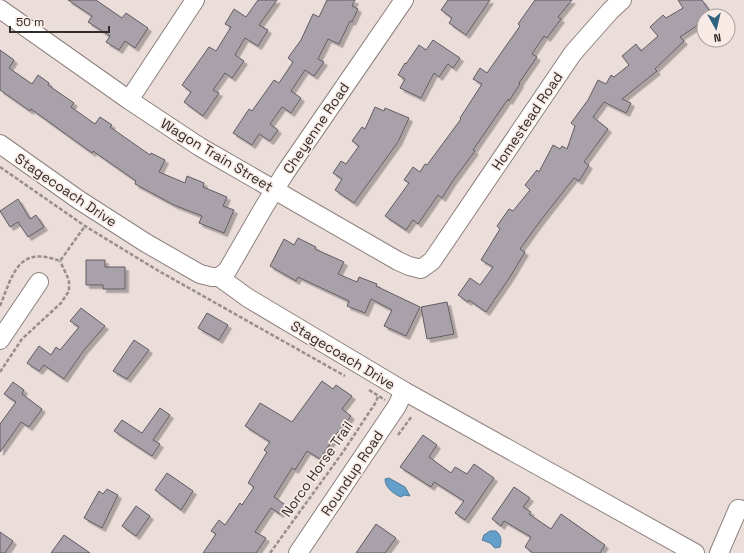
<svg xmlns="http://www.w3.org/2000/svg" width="744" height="553" font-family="'Space Grotesk',sans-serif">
	<defs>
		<filter id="shadow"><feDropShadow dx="3.5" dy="3.5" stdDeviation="0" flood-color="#0004"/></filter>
	</defs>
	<rect width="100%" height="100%" fill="#ebddd9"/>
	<g fill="#629fca" stroke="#537c9a">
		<path d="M389,478l16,9 5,9 -6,-1 -3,2c-7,-3 -16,-9 -16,-18z"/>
		<path d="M490,531h6c5,4 6,9 4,16l-5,1 -5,-5 -8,-3 2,-5z"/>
	</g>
	<g fill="#a9a1aa" stroke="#625b63" filter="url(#shadow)">
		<path d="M68,0h28l26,18 4,-5 22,15 -13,20 -10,-7 -6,9 -13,-8 4,-6 -22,-14 4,-6z"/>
		<path d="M258,0h19l-18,25 9,5 -10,16 -13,-8 -10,17 9,6 -12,17 -7,-5 -12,17 6,3 -16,23 -19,-14 7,-10 -9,-7 27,-38 7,4 15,-24 -6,-3 9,-15 12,8z"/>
		<path d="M327,0h28l-3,6 6,3 -6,13 -2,-1 -11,23 -11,-5 -10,20 6,3 -10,14 -9,-6 -14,21 10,7 -10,15 -9,-6 -12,17 8,6 -8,11 -11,-7 -7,11 -19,-12 16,-24 3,2 22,-31 5,3 14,-21 -5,-4 13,-18 12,-26 6,3z"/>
		<path d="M448,0h42l-24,35 -17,-12 3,-5 -11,-8z"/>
		<path d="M535,0h37l-14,17 3,2 -14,19 -3,-2 -12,18 5,3 -18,26 1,1 -11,17 -1,-2 -35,51 2,1 -23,31 -10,16 -4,-3 -20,29 -5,-4 -7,10 -21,-14 24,-33 -5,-3 9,-13 7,5 5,-8 2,1 34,-46 -1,-1 22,-34 -9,-5 7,-11 7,5 33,-47 -2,-2z"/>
		<path d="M678,0h24l11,16h-9v5l-24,16 4,4 -29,28 2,2 -35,28 9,4 -5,10 -22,-11 -11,15 15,12 -24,33 5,3 -10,16 -5,-3 -33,42 -21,29 5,3 -15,25 -24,35 -17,-12 -1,2 -10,-7 12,-17 10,7 13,-18 -12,-7 19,-31 -3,-3 12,-17 4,2 17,-21 -5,-5 12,-15 2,2 14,-27 7,4 2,-3 5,3 8,-23 -4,-3 17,-23 10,-20 8,4 5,-9 3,2 15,-12 -7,-9 14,-12 5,7 17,-15 -8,-9 13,-12 3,3 17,-10z"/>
		<path d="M433,40l27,18 -7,10 -5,-4 -9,13 -5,-4 -13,25 -21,-10 5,-9 -7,-4 7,-12 1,1 13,-19 7,5z"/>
		<path d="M0,50l14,10 -5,8 23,16 6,-9 11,8 -1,2 26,18 -3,4 24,17 5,-7 12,8 -2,2 40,28 1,-2 14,7 -6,12 26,11 2,-7 17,7 -1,4 24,10 -4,9 11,4 -10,23 -25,-10 3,-7 -28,-11 -39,-21 1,-3 -43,-30 -1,2 -61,-44 -1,2 -30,-21z"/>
		<path d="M375,107l9,4 1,-3 24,10 -11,24 -44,61 -19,-13 7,-11 -9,-6 8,-12 5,3 13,-18 -7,-5 10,-14 3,2z"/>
		<path d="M18,199l12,20 6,-4 8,12 -16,10 -10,-15 -8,5 -10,-16z"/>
		<path d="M298,238l18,9 -1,2 29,13 -6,12 19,8 2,-5 18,7 -1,2 44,21 -14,29 -22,-10 8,-16 -21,-11 -6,14 -18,-7 2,-5 -51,-24 -2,4 -26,-15 14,-27 10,6z"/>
		<path d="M86,260h19v7h20v22h-22v-4h-17z"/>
		<path d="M447,302l7,32 -27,5 -6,-32z"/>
		<path d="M81,308l24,18 -21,24 -20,29 -20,-14 -5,6 -12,-8 12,-17 12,9 5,-8 4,3 19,-23 -9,-6z"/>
		<path d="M207,313l21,12 -9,15 -21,-12z"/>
		<path d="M134,340l15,10 -22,29 -14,-8z"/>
		<path d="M322,381l11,8 3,-4 16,11 -10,13 9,7 -12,16h-1l-18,27 -13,-8 -12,19 -3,-2 -18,29 13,9 -7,8 -9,-6 -16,24 11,6 -10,15h-53l13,-19 -5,-3 8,-11 6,5 15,-22 2,2 12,-18 -6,-4 19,-31 -3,-2 6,-8 -25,-16 15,-23 32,19z"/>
		<path d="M13,382l11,8 -2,4 20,15 -13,18 -8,-5 -21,30v-28l16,-22 -12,-8z"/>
		<path d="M160,408l10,7 -17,25 7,4 -8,12 -38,-25 8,-11 20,13z"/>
		<path d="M423,435l14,10 -8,12 22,16 4,-6 12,7 7,-10 20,14 -29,42 -10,-7 9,-12 -30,-19 -3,5 -31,-20z"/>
		<path d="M167,473l26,18 -12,19 -26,-20z"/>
		<path d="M514,487l16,11 -7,9 8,5 -2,2 22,15 10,-15 44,31 -5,8h-67l-8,-6 6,-10 -27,-16 -3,5 -9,-7z"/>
		<path d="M107,489l11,6 -16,33 -18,-10 15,-27 4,3z"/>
		<path d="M136,506l14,10 -14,20 -14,-10z"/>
		<path d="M376,524l20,14 -11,15h-29z"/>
		<path d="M0,532l13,9 -8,12h-5z"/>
		<path d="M64,535l26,18h-39z"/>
	</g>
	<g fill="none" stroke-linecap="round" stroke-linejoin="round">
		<defs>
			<g id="minor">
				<path d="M0,9l129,91 71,47 198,114 11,5 12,3 11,-8 141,-208 38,-43 11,-10"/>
				<path d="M129,100l66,-100"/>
				<path d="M0,144l79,56 67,43 54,31 12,3h7l29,21 156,93 291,162"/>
				<path d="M219,277l8,-6 37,-64 21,-34 119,-173"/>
				<path d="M0,340l39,-58"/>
				<path d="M298,553l99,-147 7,-15"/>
				<path d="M719,553l19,-44 6,1"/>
			</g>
		</defs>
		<use href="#minor" stroke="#8d817d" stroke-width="20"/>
		<g stroke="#988e8b" stroke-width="2.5" stroke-dasharray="4 2" stroke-linecap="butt">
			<path d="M0,167l85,59 72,44 188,106"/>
			<path d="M0,306c13,-32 18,-61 60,-45l25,-35"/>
			<path d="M0,372l22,-33 39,-36 8,-12v-11l-9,-19"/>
			<path d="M369,390l16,10"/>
			<path d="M398,435l14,-19"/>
			<path d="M270,553l73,-101 33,-50 2,-6"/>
		</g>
		<use href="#minor" stroke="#fff" stroke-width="18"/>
	</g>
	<g text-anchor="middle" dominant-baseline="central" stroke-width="3.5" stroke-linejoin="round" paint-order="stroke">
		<g font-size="14" fill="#312c2a" stroke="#f8ebe6">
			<text transform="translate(527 121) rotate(-56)">Homestead Road</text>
			<text transform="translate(316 128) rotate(-56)">Cheyenne Road</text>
			<text transform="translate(217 155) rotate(31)">Wagon Train Street</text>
			<text transform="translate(66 190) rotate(34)">Stagecoach Drive</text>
			<text transform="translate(343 355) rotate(31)">Stagecoach Drive</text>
			<text transform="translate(317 469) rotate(-55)">Norco Horse Trail</text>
			<text transform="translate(352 473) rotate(-56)">Roundup Road</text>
		</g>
	</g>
	<g transform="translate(716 28) rotate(172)"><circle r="19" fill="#f8ebe6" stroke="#a89f9b"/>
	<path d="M0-3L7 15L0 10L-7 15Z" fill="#306280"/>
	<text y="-6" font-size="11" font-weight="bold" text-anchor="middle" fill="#312c2a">N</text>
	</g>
	<path d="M10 26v6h99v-6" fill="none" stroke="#312c2a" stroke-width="2"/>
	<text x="16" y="26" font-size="12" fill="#312c2a" stroke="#f8ebe6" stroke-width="3" paint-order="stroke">50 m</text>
</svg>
